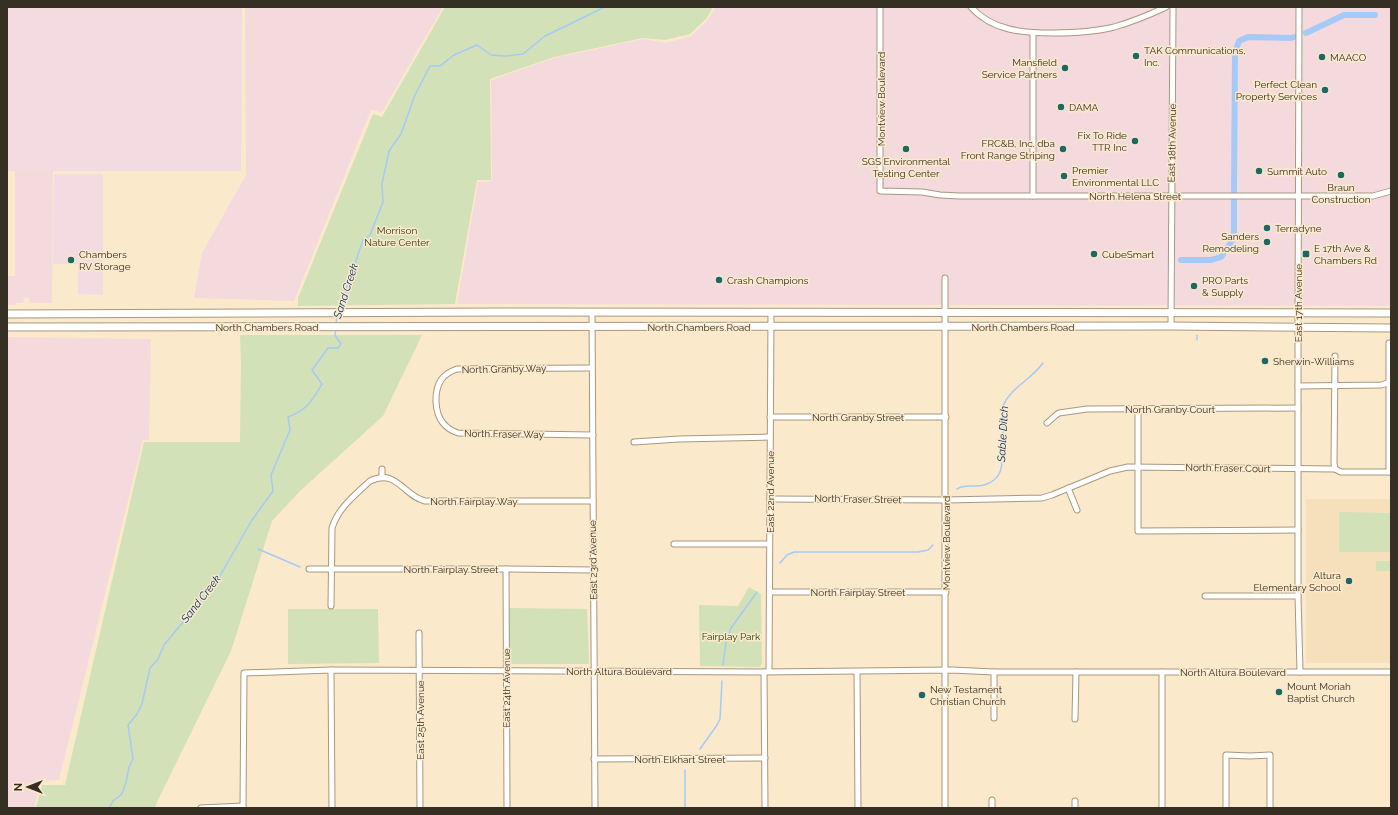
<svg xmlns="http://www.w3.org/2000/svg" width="1398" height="815" font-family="Raleway,sans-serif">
	<rect width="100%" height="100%" fill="#fbe9cb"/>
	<g fill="#f4dae1">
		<path d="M7,7h235l-1,164h-234z"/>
		<path d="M54,174h49v121l-25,-1v-30h-25z"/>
	</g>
	<g fill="#f5dadd">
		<path d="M245,7h198l-61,105 -11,-2 -77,191 -100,-3 8,-45 44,-78z"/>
		<path d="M716,7h675v299l-934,-2 21,-122 14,-1 -1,-101 63,-22 89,-19 23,4 25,-7 16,-15z"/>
		<path d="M15,170h38l-1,133h-20l-3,-2 1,-3h-6l-1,5h-8v2h-8v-29h8z"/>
		<path d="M7,337l144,2 -2,101h-6l-84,340 -18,1 -7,27h-27z"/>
	</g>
	<rect fill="#f6e0bb" x="1306" y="499" width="85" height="164"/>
	<g fill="#d2e1b7">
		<path d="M445,7h268l-7,12 -16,15 -25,6 -22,-2 -89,19 -64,22 1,101h-14l-22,124 -157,2v-8l75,-184 9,3z"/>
		<path d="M240,335h182l-39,81 -83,75 -28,30 -41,130 -74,151 -2,6h-119l6,-23h23l79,-343h96l1,-80z"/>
		<path d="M1339,512l52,1v39h-52z"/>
		<rect x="1376" y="561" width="15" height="10"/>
		<path d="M749,587l12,7 1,70 -3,3 -59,-1 -1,-61 39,1z"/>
		<path d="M509,608l78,1 2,55h-80z"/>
		<path d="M288,609h90l1,54 -91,1z"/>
	</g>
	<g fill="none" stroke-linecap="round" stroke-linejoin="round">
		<g stroke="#a6caf8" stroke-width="1.5">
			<path d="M339,310l24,-70 7,-5 13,-33 -1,-18 7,-33 12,-17 14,-39 15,-29h10l14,-11 23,-10 14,10 15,1 17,-2 22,-18 60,-29"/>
			<path d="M336,325l1,-10"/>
			<path d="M1197,340v-5"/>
			<path d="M957,489c8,-6 18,-1 27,-4 7,-2 13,-6 16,-13 5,-11 3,-52 3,-66 7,-18 29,-27 40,-43"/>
			<path d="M258,549l42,18"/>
			<path d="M780,563l7,-8 7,-3h124l10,-2 5,-5"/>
			<path d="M723,665l3,-23 5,-14 26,-36"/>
			<path d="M700,749l17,-24 3,-6 2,-38"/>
			<path d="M109,808l4,-7 8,-6 5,-12 3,-16 4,-8 -5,-34 9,-11 5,-10 8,-36 8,-9 6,-14 53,-64 35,-61 21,-29 -2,-16 19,-45 -2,-13c19,-7 24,-16 34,-33l-10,-14 16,-22h10l3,-4 -6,-9 1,-6"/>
			<path d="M685,808v-38"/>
		</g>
		<g stroke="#a6caf8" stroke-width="6">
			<path d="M1306,33l38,-18h31"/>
			<path d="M1234,191l1,-139 4,-11 9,-4 43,1 3,-1"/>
			<path d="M1181,260h30l10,-3 13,-19v-37"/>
		</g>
		<defs>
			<g id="minor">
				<path d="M880,7v184l42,1 18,3 20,1h413l18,-5"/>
				<path d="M971,7c21,24 53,26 82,26 21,0 41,-1 61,-6 18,-5 35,-12 52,-20"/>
				<path d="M1299,7l-1,328v261l2,76"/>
				<path d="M1033,33v163"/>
				<path d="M592,312l3,496"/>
				<path d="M1171,326l2,-319"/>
				<path d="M1335,356l-1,107 1,6"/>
				<path d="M592,368l-135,1c-6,2 -12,5 -16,11 -7,11 -7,32 2,43 4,5 9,8 15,10l135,2"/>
				<path d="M1298,386l83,-1 10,-3"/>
				<path d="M1138,409v122l160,-1"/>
				<path d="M770,417h176"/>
				<path d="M1047,423l9,-8 3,-2 28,-4 211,-1"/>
				<path d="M634,442l45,-3 91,-2"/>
				<path d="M382,469v8"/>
				<path d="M1389,472v-129"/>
				<path d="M1068,488l9,22"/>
				<path d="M770,499l176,1 96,-2 10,-3 58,-24 18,-4 207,2 6,3h50"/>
				<path d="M674,544h95"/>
				<path d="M309,569h197l87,1"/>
				<path d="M506,569l1,239"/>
				<path d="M770,592h176"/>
				<path d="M1205,596h93"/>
				<path d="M331,606l1,-78c6,-20 23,-33 38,-47 27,-13 33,15 55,20h168"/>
				<path d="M419,633l1,175"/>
				<path d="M331,670l1,138"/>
				<path d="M769,671l2,-358"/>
				<path d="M764,672l1,136"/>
				<path d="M857,672l1,136"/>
				<path d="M994,718v-46"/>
				<path d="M1075,719l1,-47"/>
				<path d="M594,759l171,-1"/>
				<path d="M992,800v8"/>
				<path d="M1075,801v7"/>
				<path d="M201,808l42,-2"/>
				<path d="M243,808l1,-135 87,-3 433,2 188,-2 42,2h397"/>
				<path d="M945,808v-530"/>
				<path d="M1162,808v-136"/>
				<path d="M1226,808v-53l24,1 20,-1v53"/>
			</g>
			<g id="secondary">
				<path d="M7,314l494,-2 890,1"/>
				<path d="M7,327l1164,-1 220,2"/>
			</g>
		</defs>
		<use href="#minor" stroke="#a9987c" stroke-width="7"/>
		<use href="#secondary" stroke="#a9987c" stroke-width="9"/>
		<use href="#minor" stroke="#fff" stroke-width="5"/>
		<use href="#secondary" stroke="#fff" stroke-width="7"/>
	</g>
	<g fill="#1d6864" stroke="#fbe9cb" stroke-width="1.5">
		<circle cx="1136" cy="56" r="4"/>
		<circle cx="1322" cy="57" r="4"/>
		<circle cx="1065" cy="68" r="4"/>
		<circle cx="1325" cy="90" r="4"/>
		<circle cx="1061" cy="107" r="4"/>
		<circle cx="1135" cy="141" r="4"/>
		<circle cx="906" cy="149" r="4"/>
		<circle cx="1063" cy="149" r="4"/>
		<circle cx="1259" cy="171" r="4"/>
		<circle cx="1341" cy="175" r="4"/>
		<circle cx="1064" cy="176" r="4"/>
		<circle cx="1267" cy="228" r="4"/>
		<circle cx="1267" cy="242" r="4"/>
		<circle cx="1094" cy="254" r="4"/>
		<rect x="1302" y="250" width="8" height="8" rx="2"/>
		<circle cx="71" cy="260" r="4"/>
		<circle cx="719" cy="280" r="4"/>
		<circle cx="1194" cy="286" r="4"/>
		<circle cx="1265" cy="361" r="4"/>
		<circle cx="1349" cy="581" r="4"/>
		<circle cx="1279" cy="692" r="4"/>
		<circle cx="922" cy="695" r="4"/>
	</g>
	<g text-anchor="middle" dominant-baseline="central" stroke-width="3" stroke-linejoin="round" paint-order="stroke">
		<g font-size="10" fill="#362f24" stroke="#fbe9cb" text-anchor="start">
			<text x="1144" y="50">TAK Communications,<tspan x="1144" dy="12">Inc.</tspan></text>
			<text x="1330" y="57">MAACO</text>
			<text x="1057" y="62" text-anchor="end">Mansfield<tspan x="1057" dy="12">Service Partners</tspan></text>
			<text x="1317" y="84" text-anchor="end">Perfect Clean<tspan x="1317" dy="12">Property Services</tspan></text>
			<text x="1069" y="107">DAMA</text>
			<text x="1127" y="135" text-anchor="end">Fix To Ride<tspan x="1127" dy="12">TTR Inc</tspan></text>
			<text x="1055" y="143" text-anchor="end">FRC&amp;B, Inc. dba<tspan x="1055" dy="12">Front Range Striping</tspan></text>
			<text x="906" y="161" text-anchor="middle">SGS Environmental<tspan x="906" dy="12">Testing Center</tspan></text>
			<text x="1072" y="170">Premier<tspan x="1072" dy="12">Environmental LLC</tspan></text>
			<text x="1267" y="171">Summit Auto</text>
			<text x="1341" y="187" text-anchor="middle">Braun<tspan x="1341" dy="12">Construction</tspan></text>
			<text x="1275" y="228">Terradyne</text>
			<text x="1259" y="236" text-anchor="end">Sanders<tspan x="1259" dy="12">Remodeling</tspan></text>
			<text x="1314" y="248">E 17th Ave &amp;<tspan x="1314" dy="12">Chambers Rd</tspan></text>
			<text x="79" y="254">Chambers<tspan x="79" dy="12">RV Storage</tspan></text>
			<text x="1102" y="254">CubeSmart</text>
			<text x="727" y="280">Crash Champions</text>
			<text x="1202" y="280">PRO Parts<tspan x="1202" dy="12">&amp; Supply</tspan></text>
			<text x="1273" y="361">Sherwin-Williams</text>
			<text x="1341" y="575" text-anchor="end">Altura<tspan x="1341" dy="12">Elementary School</tspan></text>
			<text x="1287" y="686">Mount Moriah<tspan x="1287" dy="12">Baptist Church</tspan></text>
			<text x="930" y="689">New Testament<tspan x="930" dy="12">Christian Church</tspan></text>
		</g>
		<g font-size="10" fill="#362f24" stroke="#fbe9cb">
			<text transform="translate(881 99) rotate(-90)">Montview Boulevard</text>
			<text transform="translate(1172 143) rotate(-89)">East 18th Avenue</text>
			<text x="1135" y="196">North Helena Street</text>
			<text transform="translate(1298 303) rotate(-90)">East 17th Avenue</text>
			<text x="267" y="327">North Chambers Road</text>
			<text x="699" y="327">North Chambers Road</text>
			<text x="1023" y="327">North Chambers Road</text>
			<text transform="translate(504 369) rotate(-1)">North Granby Way</text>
			<text x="1170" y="409">North Granby Court</text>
			<text x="858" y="417">North Granby Street</text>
			<text transform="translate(504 434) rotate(1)">North Fraser Way</text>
			<text transform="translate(1228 468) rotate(1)">North Fraser Court</text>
			<text transform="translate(770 492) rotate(-90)">East 22nd Avenue</text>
			<text transform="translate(858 499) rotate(1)">North Fraser Street</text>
			<text x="474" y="501">North Fairplay Way</text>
			<text transform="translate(946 543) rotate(-90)">Montview Boulevard</text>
			<text transform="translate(593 560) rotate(-91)">East 23rd Avenue</text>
			<text x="451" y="569">North Fairplay Street</text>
			<text x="858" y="592">North Fairplay Street</text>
			<text x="619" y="671">North Altura Boulevard</text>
			<text x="1233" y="672">North Altura Boulevard</text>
			<text transform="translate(506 688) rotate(-90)">East 24th Avenue</text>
			<text transform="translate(420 720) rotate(-90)">East 25th Avenue</text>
			<text x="680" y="759">North Elkhart Street</text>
		</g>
		<g font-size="10" fill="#2d3911" stroke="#fbe9cb">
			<text x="397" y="230">Morrison<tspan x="397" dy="12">Nature Center</tspan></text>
			<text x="731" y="636">Fairplay Park</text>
		</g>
		<g font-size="11" font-style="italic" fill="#003267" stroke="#fbe9cb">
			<text transform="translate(346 291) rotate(-72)">Sand Creek</text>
			<text transform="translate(1003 434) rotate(-87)">Sable Ditch</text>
			<text transform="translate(201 599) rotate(-52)">Sand Creek</text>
		</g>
	</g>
	<rect width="1398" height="815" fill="none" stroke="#362f24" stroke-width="16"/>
	<g transform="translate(28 787) rotate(270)" stroke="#fbe9cb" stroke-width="3" paint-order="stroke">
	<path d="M0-3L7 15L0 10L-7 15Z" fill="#362f24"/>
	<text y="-6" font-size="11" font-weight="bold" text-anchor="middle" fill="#362f24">N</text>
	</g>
</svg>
